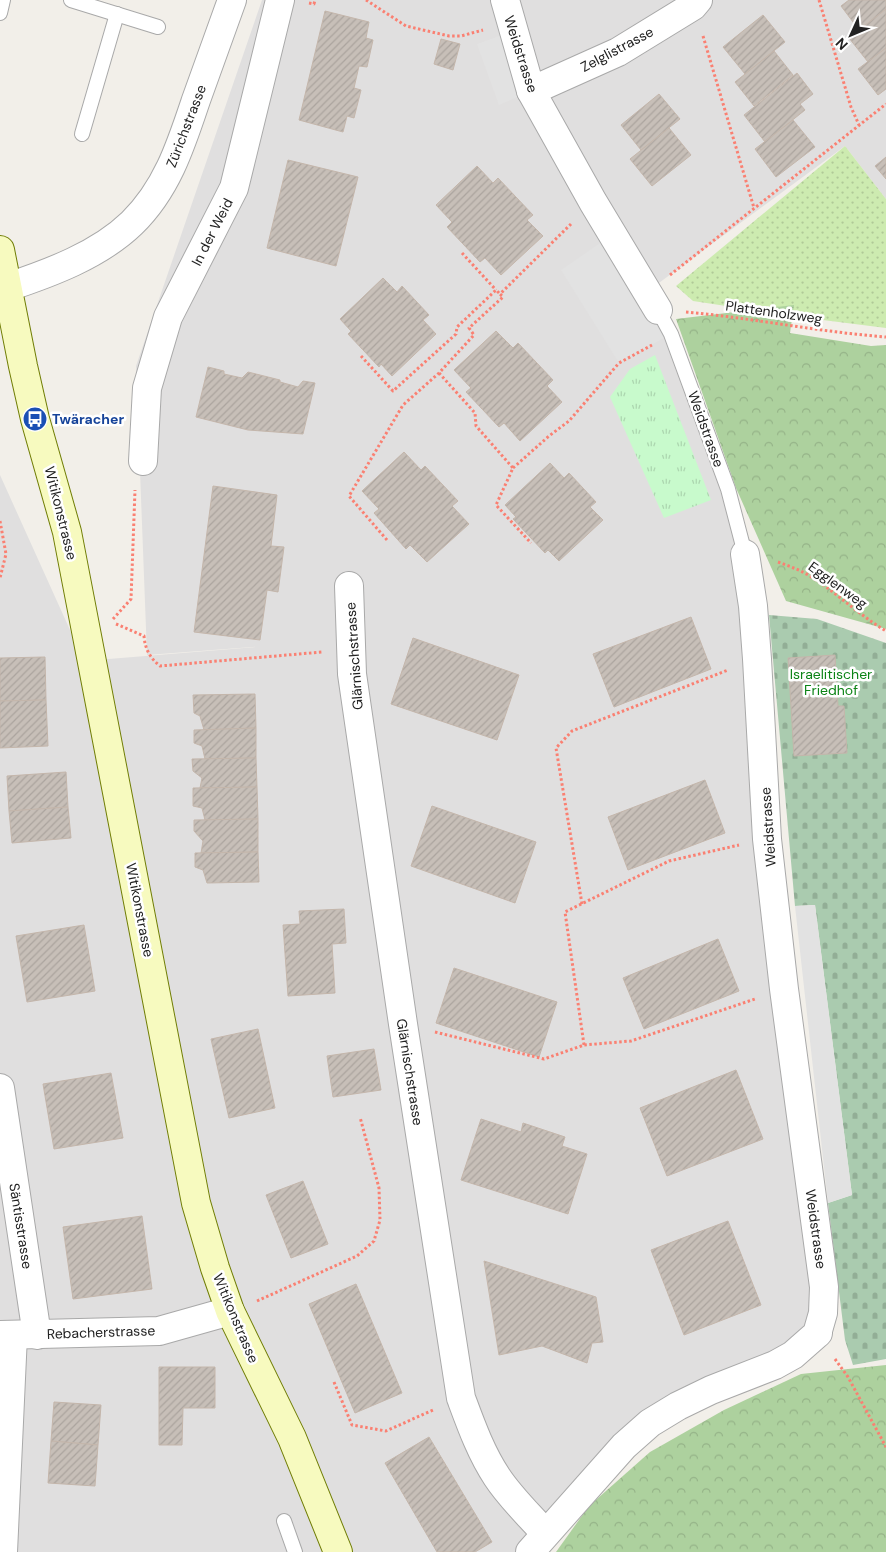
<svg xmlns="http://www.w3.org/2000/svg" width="886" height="1552" font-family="'DM Sans',sans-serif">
	<defs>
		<pattern id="grass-dots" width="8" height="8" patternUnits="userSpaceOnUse" patternTransform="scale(1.25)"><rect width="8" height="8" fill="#cdebb0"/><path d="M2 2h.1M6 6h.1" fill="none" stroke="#b0c997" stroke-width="1.8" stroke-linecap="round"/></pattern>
		<pattern id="forest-crowns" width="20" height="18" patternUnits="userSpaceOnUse" patternTransform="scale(1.25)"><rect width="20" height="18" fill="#add19e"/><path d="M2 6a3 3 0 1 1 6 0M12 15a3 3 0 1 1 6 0" fill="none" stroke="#95b388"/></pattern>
		<pattern id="cemetery-stones" width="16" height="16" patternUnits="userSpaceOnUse" patternTransform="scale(1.25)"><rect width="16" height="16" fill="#aacbaf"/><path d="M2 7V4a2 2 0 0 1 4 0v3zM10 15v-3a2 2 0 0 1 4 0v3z" fill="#92ae96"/></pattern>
		<pattern id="park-tufts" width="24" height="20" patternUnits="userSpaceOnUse" patternTransform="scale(1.25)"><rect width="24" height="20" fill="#c8facc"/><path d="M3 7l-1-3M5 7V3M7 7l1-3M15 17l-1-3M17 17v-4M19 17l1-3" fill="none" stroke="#acd6af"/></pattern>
		<pattern id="building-hatch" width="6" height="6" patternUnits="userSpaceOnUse" patternTransform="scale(1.25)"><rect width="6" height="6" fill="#c7bfb8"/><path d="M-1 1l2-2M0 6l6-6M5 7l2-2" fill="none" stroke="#aba49e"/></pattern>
	</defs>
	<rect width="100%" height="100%" fill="#f2efe9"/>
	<path fill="#e0dfdf" d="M262,0h624v199l-41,-53 -197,145 10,19 87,244 73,779 -140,73 -148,146h-530v-1077l84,186 195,-16 -132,10 -11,-289z"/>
	<path fill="url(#grass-dots)" d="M845,146l41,53v129l-87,-11 -106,-16 -17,-15z"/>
	<g fill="url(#forest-crowns)">
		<path d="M794,305l-4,28 81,13 15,-1v284l-100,-28 -50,-113 -60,-169z"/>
		<path d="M886,1365v187h-330l33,-46 61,-54 74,-42 77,-36z"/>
	</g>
	<path fill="url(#cemetery-stones)" d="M769,615l48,4 69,24v716l-33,6 -8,-25 -17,-137 24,-8 -37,-290 -20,1z"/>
	<path fill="url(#park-tufts)" d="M655,355l56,145 -47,18 -54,-121 20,-28z"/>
	<g fill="#e2e2e2">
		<path d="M513,31l18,60 -32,14 -22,-61z"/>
		<path d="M613,234l58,100 -52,29 -58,-93z"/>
		<path d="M815,905l37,290 -24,8 -33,-297z"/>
	</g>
	<g fill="url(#building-hatch)" stroke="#c4b6ab">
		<path d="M849,0h37v9l-27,21 -18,-24z"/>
		<path d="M886,9v39l-18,14 -19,-24z"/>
		<path d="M325,11l44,11 -3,16 7,2 -6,27 -8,-1 -5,22 7,2 -7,28 -7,-2 -4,16 -44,-12z"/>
		<path d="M763,15l22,27 -40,32 -22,-27z"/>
		<path d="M441,39l19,5 -7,26 -19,-6z"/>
		<path d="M886,48v41l-8,6 -20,-26z"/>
		<path d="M774,51l19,24 -39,31 -19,-24z"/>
		<path d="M797,73l16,21 -13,10 5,6 -40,32 -21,-27z"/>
		<path d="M659,94l21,25 -39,31 -20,-25z"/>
		<path d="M793,120l22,27 -39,30 -21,-28z"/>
		<path d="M669,128l22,27 -39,31 -22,-27z"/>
		<path d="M886,157v22l-11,-13z"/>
		<path d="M288,160l70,17 -22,89 -69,-18z"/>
		<path d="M477,166l16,17 5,-5 35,37 -6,5 16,16 -42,39 -16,-17 -5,4 -33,-35 5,-5 -16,-17z"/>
		<path d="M383,278l14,14 5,-6 27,29 -6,5 13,14 -44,42 -11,-12 -2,3 -31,-33 3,-3 -11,-12z"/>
		<path d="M496,331l17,17 5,-5 35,37 -6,6 15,16 -42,39 -16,-18 -5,4 -33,-35 5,-4 -17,-18z"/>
		<path d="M208,367l16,4v3l18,4 6,-6 32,8v2l18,5 5,-6 12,2 -12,51 -55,-4 -52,-13z"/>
		<path d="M404,452l17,18 4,-4 33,35 -6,5 17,18 -42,38 -17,-17 -4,4 -32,-36 5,-4 -17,-18z"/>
		<path d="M550,463l14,15 5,-5 27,29 -6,5 13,13 -44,41 -11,-11 -3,3 -32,-34 3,-2 -11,-12z"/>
		<path d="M213,486l64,9 -6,51 13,1 -6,45 -11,-2 -7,50 -66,-8z"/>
		<path d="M691,617l20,52 -97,38 -21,-53z"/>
		<path d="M413,638l106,37 -22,65 -106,-36z"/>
		<path d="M835,655l3,51h6l3,47 -53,3 -6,-98z"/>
		<path d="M45,657l1,43 -46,1v-43z"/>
		<path d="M255,694l1,34 -52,2 -4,-14 -6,-3 -1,-18z"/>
		<path d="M46,700l2,46 -48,2v-47z"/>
		<path d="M256,728v30l-51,1 -3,-13 -8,-3v-13z"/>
		<path d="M256,758l1,29 -57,1 2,-10 -9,-7 -1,-12z"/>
		<path d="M66,772l2,35 -59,4 -2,-35z"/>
		<path d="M705,780l20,53 -97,37 -20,-53z"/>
		<path d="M257,787l1,32 -53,1 -3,-12 -9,-2v-18z"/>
		<path d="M432,806l104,36 -21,61 -104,-37z"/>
		<path d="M68,807l3,31 -59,5 -3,-32z"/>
		<path d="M258,819v33l-57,1 2,-12 -9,-10v-11z"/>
		<path d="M258,852l1,30 -52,1 -4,-13 -8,-3v-14z"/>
		<path d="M344,909l2,34 -14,1 3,49 -47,3 -5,-71 17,-1 -1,-13z"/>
		<path d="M84,925l11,66 -68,11 -11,-66z"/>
		<path d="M718,939l21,52 -95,38 -21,-51z"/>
		<path d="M454,968l103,34 -18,55 -103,-34z"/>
		<path d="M258,1029l17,79 -46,10 -18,-79z"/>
		<path d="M374,1049l7,41 -48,7 -6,-41z"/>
		<path d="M736,1070l27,69 -96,37 -27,-68z"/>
		<path d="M111,1073l12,65 -69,11 -11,-65z"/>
		<path d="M481,1119l40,13 2,-9 42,14 -3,9 25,8 -19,60 -107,-34z"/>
		<path d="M303,1181l25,63 -37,14 -25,-63z"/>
		<path d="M142,1216l10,73 -79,10 -10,-72z"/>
		<path d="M728,1221l33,84 -77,30 -33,-85z"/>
		<path d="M484,1261l112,36 7,45 -11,1 -5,20 -45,-17 -43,9z"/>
		<path d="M356,1284l46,109 -47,20 -46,-109z"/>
		<path d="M159,1367h56v41h-32l-1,37h-23z"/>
		<path d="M54,1402l47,3 -3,40 -47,-4z"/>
		<path d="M429,1437l63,105 -17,10h-38l-52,-89z"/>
		<path d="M51,1441l47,4 -3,41 -47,-3z"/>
	</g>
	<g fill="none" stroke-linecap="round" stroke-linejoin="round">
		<defs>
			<g id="service">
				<path d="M71,0l87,27"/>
				<path d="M0,13l3,-13"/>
				<path d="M82,134l35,-120"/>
				<path d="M658,310l13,24 57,155 17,65"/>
				<path d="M284,1521l11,31"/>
			</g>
			<g id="minor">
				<path d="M505,0l26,91 62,111 65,108"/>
				<path d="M531,91l87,-39 75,-46 5,-6"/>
				<path d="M8,287c42,-14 91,-32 124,-64 35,-34 49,-78 64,-123 12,-33 24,-67 36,-100"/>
				<path d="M143,461l4,-73 21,-71 66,-129 46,-188"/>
				<path d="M349,586l3,88 51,350 58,374c10,27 20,55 36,79 13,20 32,38 48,56"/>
				<path d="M0,1088l37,247"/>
				<path d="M0,1335l159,-4 71,-20"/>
				<path d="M3,1552l10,-217"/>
				<path d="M530,1552l94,-106 26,-23 28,-17 33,-16 64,-25 18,-10 25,-22 -1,1 6,-21 1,-26 -40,-298 -17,-150 -10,-180 -4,-53 -8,-52"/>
			</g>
			<path id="secondary" d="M0,250l23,116 12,53 32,113 129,671 19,65 15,43 62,127 46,114"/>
		</defs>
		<use href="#service" stroke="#a9a9a9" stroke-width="16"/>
		<use href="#minor" stroke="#a9a9a9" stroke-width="30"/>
		<use href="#secondary" stroke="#707d05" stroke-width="30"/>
		<g stroke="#fa8072" stroke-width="3" stroke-dasharray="2.5 2.5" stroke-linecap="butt">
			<path d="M366,0l40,26 43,10h12l22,-6"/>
			<path d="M819,0l32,107 8,18"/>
			<path d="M309,3l5,1 1,-4"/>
			<path d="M703,36l51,172"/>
			<path d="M462,253l34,37"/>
			<path d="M670,275l216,-171"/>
			<path d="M686,312c67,6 133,20 200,25"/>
			<path d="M361,356l32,35 63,-57 1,-7 39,-37 4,4"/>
			<path d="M439,373l36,40 1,13 37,42 -17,37 35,38"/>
			<path d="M513,468l36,-32 20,-15 50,-58 33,-18"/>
			<path d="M0,521l6,33 -6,24"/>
			<path d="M387,540l-38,-44 54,-91 36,-32 35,-38 -5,-7 34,-31 -3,-3 71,-70"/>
			<path d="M778,562c11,4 22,8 32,14 27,17 49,39 76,55"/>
			<path d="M113,619l18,-20 4,-109"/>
			<path d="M116,624l28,12c1,13 6,22 16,30l162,-14"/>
			<path d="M582,904l-26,-156 16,-17 156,-61"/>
			<path d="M435,1032l109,27 40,-14 47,-4 124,-42"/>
			<path d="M584,1045l-19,-133 104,-51 70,-16"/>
			<path d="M257,1301l100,-45 17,-15 6,-21 -1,-32 -19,-71"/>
			<path d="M835,1359l13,18 38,70"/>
			<path d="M334,1382l18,43 34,6 47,-21"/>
		</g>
		<use href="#service" stroke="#fff" stroke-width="14"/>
		<use href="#minor" stroke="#fff" stroke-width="28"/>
		<use href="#secondary" stroke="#f7fabf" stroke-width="28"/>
	</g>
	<defs>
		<symbol id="bus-disc" viewBox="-11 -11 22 22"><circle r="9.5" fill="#1a4fb4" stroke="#fff"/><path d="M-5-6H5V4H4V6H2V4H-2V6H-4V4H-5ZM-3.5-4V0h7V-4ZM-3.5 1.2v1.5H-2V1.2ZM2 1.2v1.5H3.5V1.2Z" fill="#fff"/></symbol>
	</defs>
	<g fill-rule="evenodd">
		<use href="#bus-disc" x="21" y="405" width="28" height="28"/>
	</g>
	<g text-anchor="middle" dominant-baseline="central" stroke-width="5" stroke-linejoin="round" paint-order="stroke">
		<g font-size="14" fill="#222" stroke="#fff">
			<text transform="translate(617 49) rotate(-28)">Zelglistrasse</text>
			<text transform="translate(521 54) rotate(72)">Weidstrasse</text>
			<text transform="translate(186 126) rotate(-69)">Zürichstrasse</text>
			<text transform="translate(212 232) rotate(-63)">In der Weid</text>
			<text transform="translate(774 312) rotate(8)">Plattenholzweg</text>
			<text transform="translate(706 429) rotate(70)">Weidstrasse</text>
			<text transform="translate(61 513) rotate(76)">Witikonstrasse</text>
			<text transform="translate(838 585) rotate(36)">Egglenweg</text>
			<text transform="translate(354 656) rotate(-94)">Glärnischstrasse</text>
			<text transform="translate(768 827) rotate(-94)">Weidstrasse</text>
			<text transform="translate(140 910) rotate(79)">Witikonstrasse</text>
			<text transform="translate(410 1072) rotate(81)">Glärnischstrasse</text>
			<text transform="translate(21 1226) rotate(81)">Säntisstrasse</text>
			<text transform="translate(816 1229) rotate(82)">Weidstrasse</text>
			<text transform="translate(236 1318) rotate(67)">Witikonstrasse</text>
			<text transform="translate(101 1332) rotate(-2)">Rebacherstrasse</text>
		</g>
		<g font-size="14" font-weight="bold" fill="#164399" stroke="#fff" text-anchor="start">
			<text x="52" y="419">Twäracher</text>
		</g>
		<g font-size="14" fill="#0c8416" stroke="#fff">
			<text x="831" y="674">Israelitischer<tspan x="831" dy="16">Friedhof</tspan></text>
		</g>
	</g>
	<g transform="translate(851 35) rotate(226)" stroke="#ffffff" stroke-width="4" paint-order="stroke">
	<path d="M0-4L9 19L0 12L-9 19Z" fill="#222222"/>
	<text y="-8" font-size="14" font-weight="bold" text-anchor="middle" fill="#222222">N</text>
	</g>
</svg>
